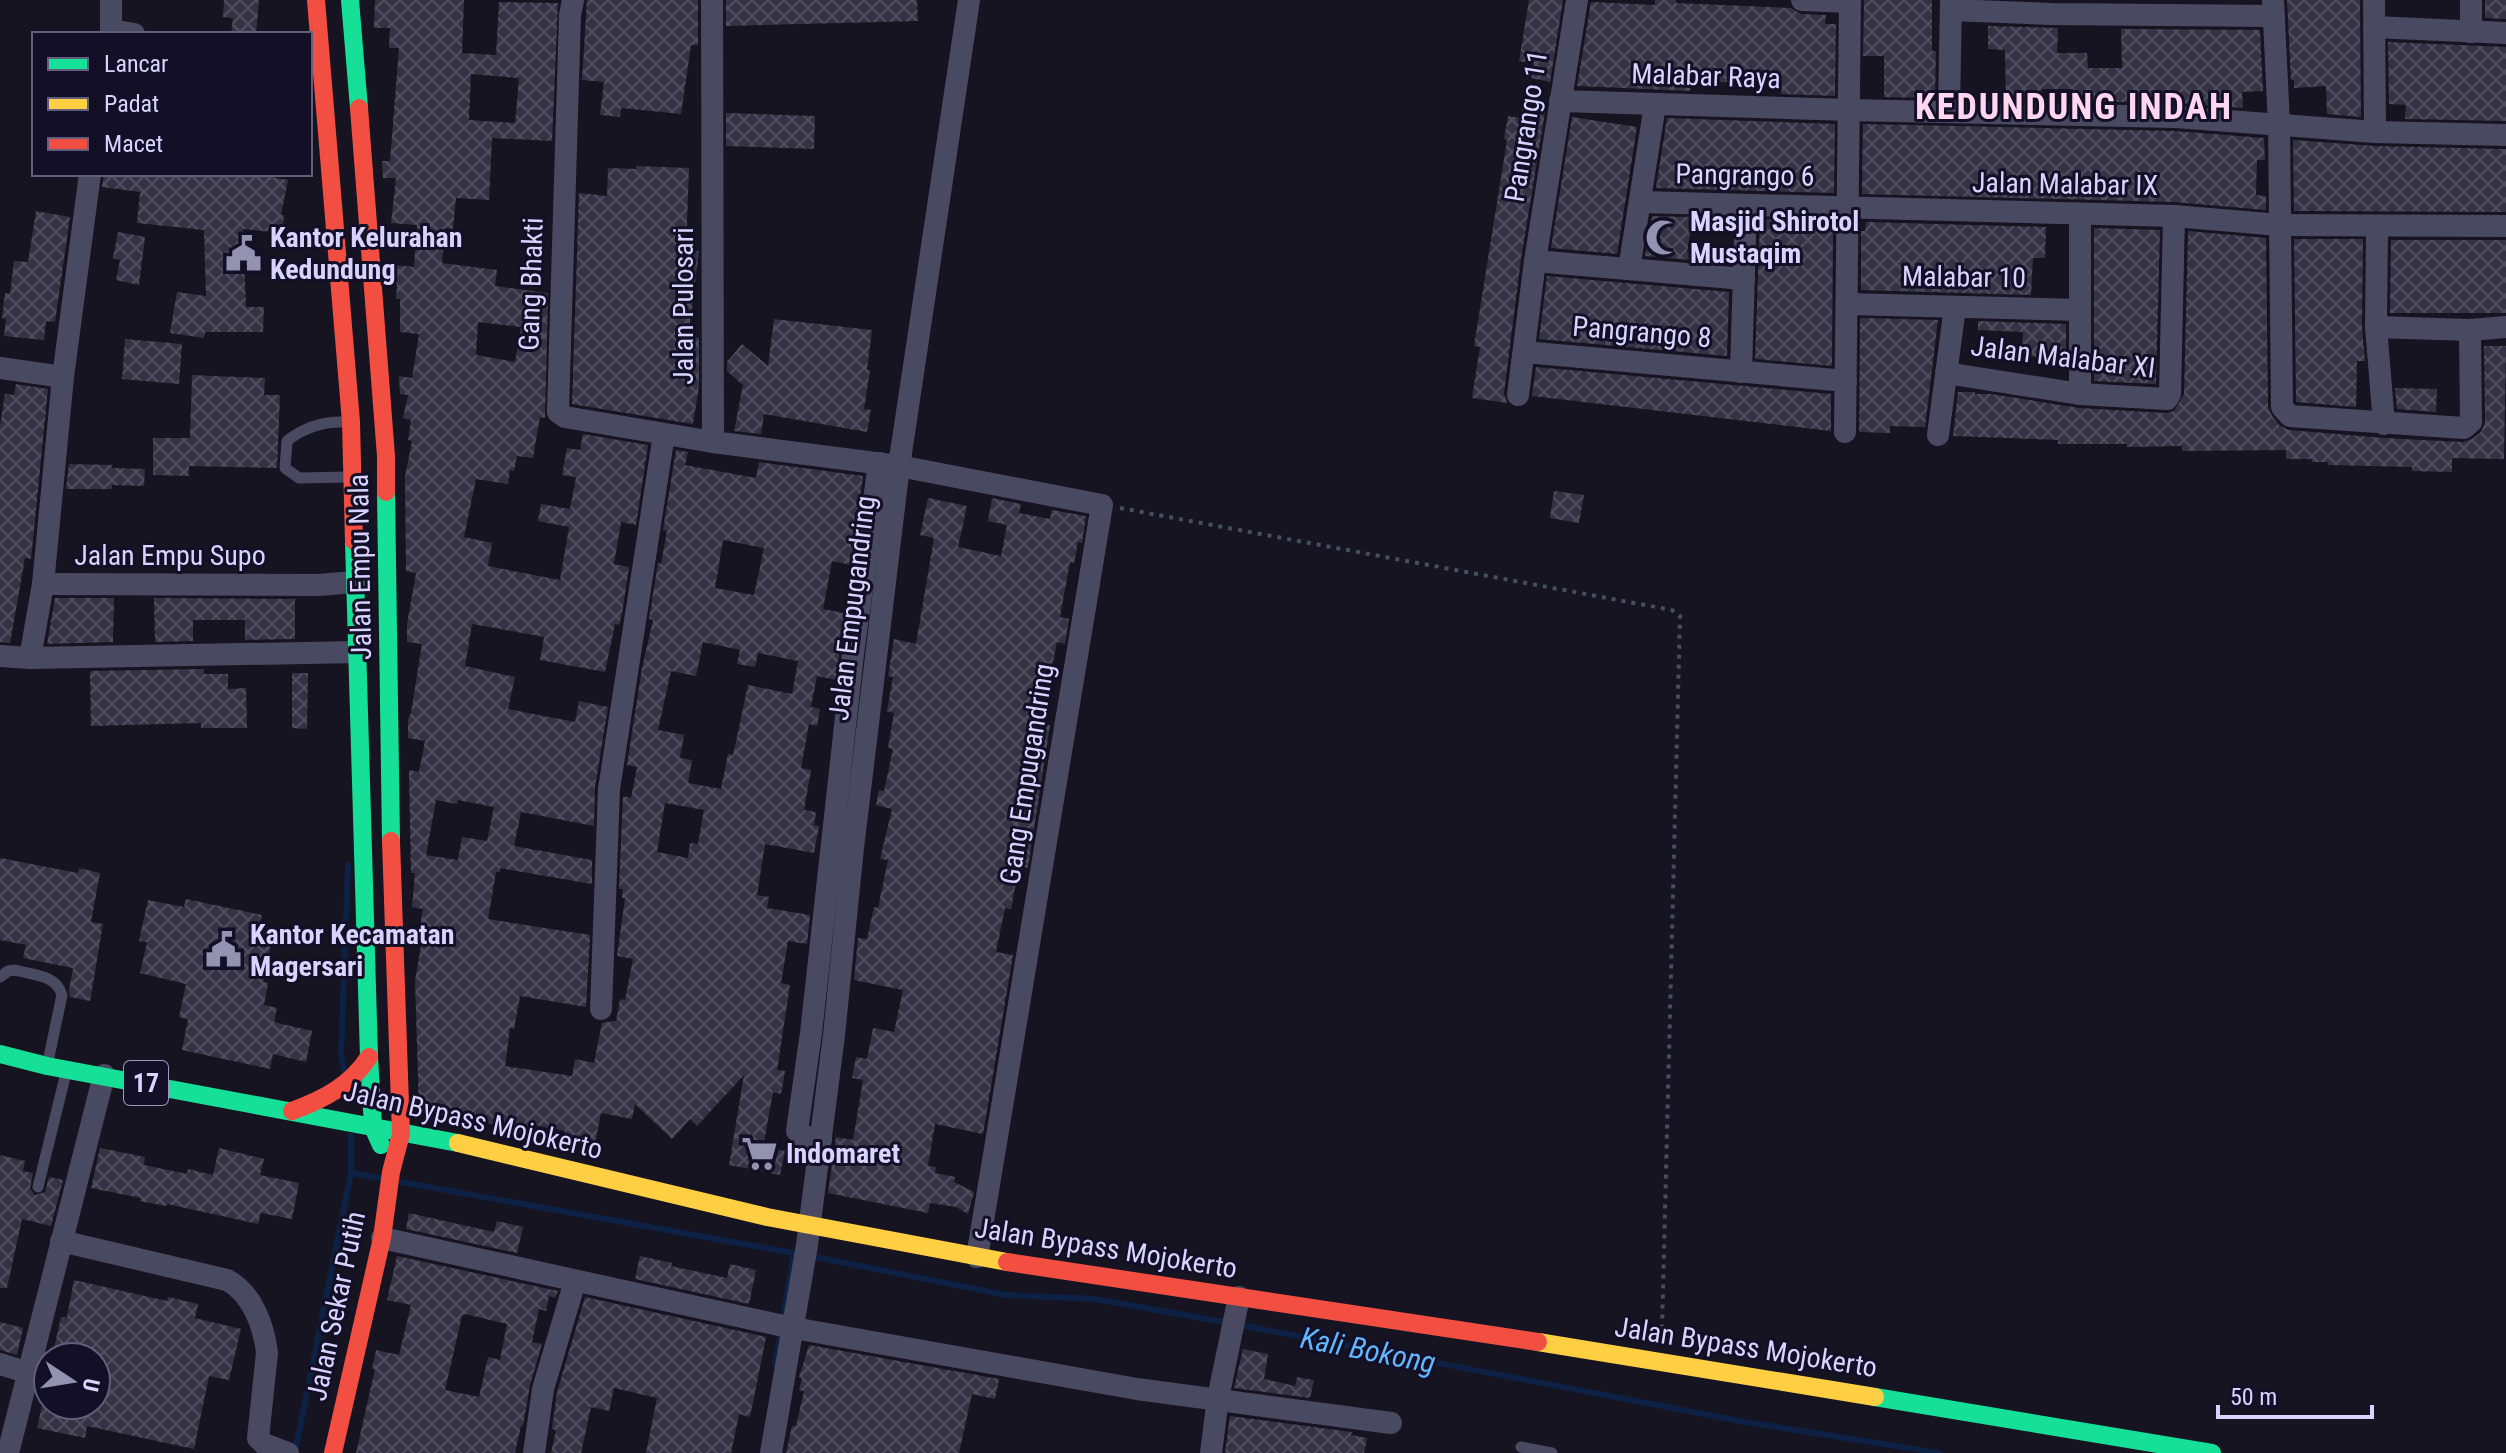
<svg xmlns="http://www.w3.org/2000/svg" width="2506" height="1453" font-family="'Roboto Condensed',sans-serif">
	<defs>
		<pattern id="building-cross-hatch" width="8" height="8" patternUnits="userSpaceOnUse" patternTransform="scale(2)"><rect width="8" height="8" fill="#343243"/><path d="M0 0l8 8M0 8l8-8" fill="none" stroke="#514f5f"/></pattern>
	</defs>
	<rect width="100%" height="100%" fill="#161421"/>
	<g fill="none" stroke-linecap="round" stroke-linejoin="round">
		<g stroke="#0d2144" stroke-width="6">
			<path d="M344,1070l-3,-14 7,-191"/>
			<path d="M351,1173l31,5"/>
			<path d="M401,1182l398,72"/>
			<path d="M810,1256l196,39 89,4 134,24"/>
			<path d="M783,1320l11,-67"/>
			<path d="M1240,1325l505,97 195,31"/>
			<path d="M775,1364l6,-33"/>
			<path d="M295,1452l56,-279v-37"/>
		</g>
	</g>
	<g fill="url(#building-cross-hatch)" fill-rule="evenodd">
		<path d="M224,0h35l-3,34h-25l2,-16 -10,-1z"/>
		<path d="M375,0h89l-2,53 34,2 3,-53 59,1 -6,138 -60,-3 -3,62 -33,-2 -3,31 -8,-1 -3,35 55,7 -2,16 53,7 -3,125 -5,-1 -7,41 -16,-2 -3,15 -4,-1 -2,14 -32,-5 -12,58 28,6 -4,23 72,14 9,-53 -31,-6 3,-17 29,5 6,-32 -14,-2 5,-27 13,2 3,-16 65,11 -12,80 -15,-3 -7,42 15,3 -7,47 -3,11 -4,-1 -10,48 -65,-12 4,-23 -72,-13 -7,42 50,11 -7,32 67,13 4,-21 29,6 -13,80 -1,39 -73,-14 -7,34 78,14v24l-92,-16v4h-4l-8,47 102,16 -4,72 -66,-11 -6,33 -4,-1 -5,38 67,10 3,-17 19,4 8,-40 14,-2 4,-22 5,1 8,-41 -16,-3 8,-58h-3l1,-9h-4l4,-93 8,2 6,-31 -10,-2 15,-97 11,-48 -4,-1 9,-56 3,1 6,-33 -4,-1 13,-80 12,2 -3,13 71,13 3,-16 104,14 -12,89 -19,-4 -9,48 21,4 -8,67 -19,-4 -6,31 9,2 -3,17 -8,-2 -8,44 10,2 -7,40 12,2 -2,13 5,1 -5,27 -49,-9 -8,51 12,2 -2,11 43,7 -3,29 -19,-3 -7,42 9,2 -13,85 8,1 -4,23 -8,-2 -10,55 22,4 -5,24 -51,-10 15,-90 -47,51 -7,-7 -18,20 -37,-35 -3,15 -31,-6 -6,30 -31,-6 1,-6 -36,-7 -2,11 -31,-7v-3l-77,-15 -4,-129 7,-42 -4,-1 5,-29 -11,-2 3,-34h-4l-2,-99v-4l10,2 6,-31 -17,-3v-19l3,-6 11,-69 -15,-2v-18l9,-51 -10,-2 -1,-95 7,-35 -4,-1 3,-20 -8,-2 5,-23 -8,-1 -1,-18 13,2 7,-44 -19,-2v-33h-4l1,-15h-3l1,-19 19,2 3,-42 -26,-2 5,-45h-13l-1,-17h8l9,-113h-10l1,-20h-16zM471,74l48,4 -4,45 -46,-3zM478,322l43,5 -6,35 -39,-7zM723,540l41,8 -10,47 -39,-7zM703,642l37,8 -3,14 18,3 3,-14 40,8 -6,33 -44,-9 -15,70 -5,-1 -7,35 -33,-6 4,-23 -12,-2 4,-23 -26,-5 13,-59 25,5zM436,800l21,4 1,-4 36,7 -7,34 -25,-4 -4,23 -32,-5zM665,803l39,7 -6,34 -8,-1 -2,15 -31,-6z"/>
		<path d="M587,0h111v45h-7l-10,69 -60,-6 -1,9 -20,-2 4,-33 -22,-2z"/>
		<path d="M726,0h191l1,21 -192,5z"/>
		<path d="M1529,0h34l-13,82 -19,-4 3,-14 -15,-3z"/>
		<path d="M1655,0h21v3l115,5 10,6 25,1 -1,9h11l-1,72 -54,-2 1,-10 -92,-3v10l-113,-5 14,-84 64,3z"/>
		<path d="M1864,0h68v51h4l-1,47 -51,-1v-41h-21z"/>
		<path d="M2287,0h73l1,117 -34,-3 -1,-28 -32,2v-8h-3z"/>
		<path d="M2485,0h21v19l-21,-1z"/>
		<path d="M1988,26l70,2 -1,25h30l1,15h34l-1,-39 139,1 3,61 -21,1 1,16 -67,-5 -103,-2v-12h-32l1,11 -36,-1 -1,-49 -17,-1z"/>
		<path d="M2388,42l118,5v74l-101,-2 1,-14 -17,-1z"/>
		<path d="M1522,109l23,3 -24,147 -17,134 3,10 -35,-5 8,-51 -6,-1 33,-206 -3,-1 4,-23 13,2z"/>
		<path d="M726,113l89,3 -1,33 -88,-3z"/>
		<path d="M1572,117l65,10 -20,127 -66,-6z"/>
		<path d="M1667,118l168,6 -1,69 -178,-5z"/>
		<path d="M1863,124l312,7 89,7 1,22h-8l-1,35 10,1v14l-92,-8 -312,-8z"/>
		<path d="M2293,140l82,6 131,3v63l-212,-1z"/>
		<path d="M636,166l53,2 -3,82 13,1 -9,73 5,1 -3,11 7,2v48l-6,38 -121,-20 7,-211 28,3 1,-28 28,1z"/>
		<path d="M104,174h150l34,6 -7,35h3l-2,18 -39,-4 3,78h18l-1,25h-58l-1,6 -34,-5 7,-41 29,4 -2,-66 -67,-7 3,-31 -38,-5z"/>
		<path d="M36,211l34,6 -15,105 -9,-1 -2,19 -40,-4 2,-17 -4,-1 3,-25 5,1 4,-33 14,1z"/>
		<path d="M1652,216l41,1 -6,35 28,4 -1,6 -69,-6z"/>
		<path d="M1760,219l69,2v9h4l-1,136 -77,-7z"/>
		<path d="M1866,222l180,5 -1,31h-12l-2,37 -170,-5v-59h4z"/>
		<path d="M2094,228l66,2 -4,154 -62,-3z"/>
		<path d="M2188,231l78,7 2,169 4,9 8,10 9,4 95,8 79,4 9,-3 9,-7 4,-10 -1,-76h22l-2,113 -52,-1v14l-40,-1v-4l-84,-2v-3h-16v-3h-26v-9l-104,1v-5l-55,1v-3h-69v-4l-105,-4 5,-44h17v2h16l88,14 87,5 8,-2 10,-17z"/>
		<path d="M118,232l27,5 -6,48 -23,-5 4,-20 -7,-2z"/>
		<path d="M2294,239h69l-1,88 3,34h-8l-1,46 -60,-5z"/>
		<path d="M2391,240h115v73h-116z"/>
		<path d="M1547,276l182,16 -2,64 -188,-17z"/>
		<path d="M1860,318l78,2 -13,107 -35,-1v7l-31,-1z"/>
		<path d="M774,319l98,11 -5,40h3l-6,39 7,1 -4,22 -103,-18 -3,20 -27,-3 9,-46 -16,-14v-9l15,-18 26,22z"/>
		<path d="M1978,321l88,3v34l-44,-2 1,-24 -45,-2z"/>
		<path d="M125,339l57,5 -3,40 -57,-5z"/>
		<path d="M1536,367l295,27v37l-299,-35z"/>
		<path d="M192,375l73,3 -1,17h16l-3,73 -88,-2v10l-36,-1v-37h37z"/>
		<path d="M16,384l32,5 -17,170 -6,-1 -15,85 -10,-1v-216l5,-32 9,1z"/>
		<path d="M2395,388l42,1 -1,23 -39,-3z"/>
		<path d="M69,464l43,1v3l33,1 -1,17 -32,-1v4h-46z"/>
		<path d="M1554,491l30,4 -5,28 -29,-5z"/>
		<path d="M928,498l39,8 -9,41 43,9 6,-31 -19,-4 4,-23 29,6 -2,9 31,6 2,-9 34,6 -4,27 -4,-1 -4,21 -4,-1 -10,55 9,2 -4,25 -8,-2 -5,25 -11,-3 -9,40 15,3 -3,17 6,1 -22,143 -9,-2 -8,43 -6,-1 -9,44 17,3 -30,179 -48,-10 -7,42 8,1 -1,6 20,4 -1,5 20,10 -6,22 -12,-7 -26,-4 -2,10 -100,-20 8,-56 17,3 10,-60 -11,-2 4,-21 11,2 6,-31 21,4 9,-42 -49,-10 4,-42 9,1 7,-32 4,1 10,-48 -8,-1 12,-50 -16,-4 3,-15 5,1 9,-42 -5,-1 6,-35 -7,-2 6,-34 -5,-1 6,-37 22,5 18,-106 -14,-3z"/>
		<path d="M55,598h59l-1,44 -66,2z"/>
		<path d="M154,598l141,1v40l-50,1v-20h-52v21l-38,1z"/>
		<path d="M204,669v5h24v15l18,-1 1,40h-46v-5l-110,3 -1,-55z"/>
		<path d="M292,673h16l-1,56 -15,-1z"/>
		<path d="M0,858l78,15 1,-5 21,5 -9,49 12,2 -13,77 -20,-4 -1,-7 4,-22 -50,-10 3,-13 -26,-5z"/>
		<path d="M186,899l76,16 -4,17 15,3 -10,47 5,1 -4,22 13,3 -3,14 38,9 -6,31 -33,-8 -3,15 -88,-19 6,-31 -9,-2 7,-33 -46,-11 7,-31 -8,-1 9,-41 36,7z"/>
		<path d="M100,1148l45,9 -1,8 43,9 1,-5 25,6 6,-27 45,11 -4,16 39,8 -7,36 -31,-6 -3,11 -91,-20 -1,2 -26,-5 1,-3 -50,-10z"/>
		<path d="M0,1155l25,6 -2,10 10,2 -3,16 5,6 10,-3 4,-15 14,3 -12,46 -29,-7 -15,69h-7z"/>
		<path d="M409,1213l85,19 3,-11 26,6 -6,26 -111,-24z"/>
		<path d="M397,1256l161,35 -3,7 -6,-2 -3,15 -7,-2 -7,33 10,2 -12,41 -7,41h-2l-6,27h-159l19,-84h-3l4,-19 23,5 12,-50 -24,-5zM465,1314l42,10 -7,36 -12,-3 -9,40 -34,-7 17,-74z"/>
		<path d="M640,1256l32,7 -1,3 56,12 3,-14 26,6 -7,34 -114,-25z"/>
		<path d="M74,1280l93,21 1,-4 30,7 -3,14 46,11 -12,51 -20,-4 -15,73 -107,-23 -2,12 -48,-10 5,-23h54v-48h-44l9,-40h6z"/>
		<path d="M585,1297l181,40 -16,80 -11,-3 -8,39h-85l11,-55 -43,-10 -5,23 -18,-4 -10,46h-30l5,-23 -4,-1 5,-37z"/>
		<path d="M0,1322l23,6 -6,27 -17,-5z"/>
		<path d="M809,1345l190,34 -4,20 -23,-5 -13,59h-173l6,-27h4l8,-35 -5,-1 3,-12 -3,-1z"/>
		<path d="M1243,1349l25,5 -4,25 31,7 2,-9 17,3 -4,18 -76,-10z"/>
		<path d="M1230,1416l122,16 -1,3 16,3 -3,15h-139z"/>
	</g>
	<g fill="none" stroke-linecap="round" stroke-linejoin="round">
		<path stroke="#44505f" stroke-width="4" stroke-dasharray="4 6" stroke-linecap="butt" d="M1120,508l552,102 8,6 -18,715"/>
		<g stroke="#4a4962" stroke-width="11">
			<path d="M347,422c-22,-1 -43,5 -60,19l-2,27 14,10 49,-1"/>
			<path d="M0,977l8,-6 7,-1c17,5 41,4 47,25l-13,62"/>
			<path d="M38,1187l27,-110"/>
			<path d="M1521,1447l31,6"/>
		</g>
		<g stroke="#4a4962" stroke-width="22">
			<path d="M111,0v34"/>
			<path d="M573,0l-3,15 -12,397 7,5 148,25"/>
			<path d="M712,0l1,442 186,24 203,39 -125,752"/>
			<path d="M1802,0l48,2"/>
			<path d="M2273,0l6,124 3,283 8,9 174,12 7,-6 -1,-92"/>
			<path d="M2374,0l1,132"/>
			<path d="M1951,10l99,4 224,2"/>
			<path d="M2374,27l132,6"/>
			<path d="M112,30l22,4"/>
			<path d="M2471,32v-32"/>
			<path d="M1560,101l289,9 327,7 199,15 131,3"/>
			<path d="M1949,111l2,-111"/>
			<path d="M1640,202l534,14 106,9 226,1"/>
			<path d="M2080,215v179"/>
			<path d="M2377,226l-1,101 8,97"/>
			<path d="M1535,261l209,18"/>
			<path d="M1629,269l26,-164"/>
			<path d="M1847,304l233,6"/>
			<path d="M2376,327l94,3 36,-3"/>
			<path d="M1524,352l322,29"/>
			<path d="M0,368l63,9"/>
			<path d="M1741,372l5,-167"/>
			<path d="M1946,373l134,21 87,5 3,-5 4,-178"/>
			<path d="M1518,395l17,-134 42,-261"/>
			<path d="M1845,432l5,-432"/>
			<path d="M1938,435l17,-128"/>
			<path d="M43,584l275,1 37,-3"/>
			<path d="M0,656l30,2 13,-74 20,-207 27,-203"/>
			<path d="M30,658l328,-6"/>
			<path d="M601,1009l8,-220 55,-355"/>
			<path d="M821,1139l-20,-3 -4,-5 14,-98 42,-379 26,-191"/>
			<path d="M382,1238l406,89 349,62 254,34"/>
			<path d="M61,1241l166,39c25,13 37,46 40,73l-9,85 6,6 24,9"/>
			<path d="M0,1364l29,9"/>
			<path d="M8,1453l96,-378"/>
			<path d="M534,1453l9,-64 32,-108"/>
			<path d="M771,1453l36,-208 27,-210 19,-187 46,-382 70,-466"/>
			<path d="M1211,1453l7,-55 21,-101"/>
		</g>
		<g stroke="#16e098" stroke-width="18">
			<path d="M350,0l9,108"/>
			<path d="M386,492l5,349"/>
			<path d="M354,541l15,516 4,70 8,18"/>
			<path d="M0,1054l47,12 411,77"/>
			<path d="M1875,1397l337,56"/>
		</g>
		<g stroke="#ffcf43" stroke-width="18">
			<path d="M458,1143l309,74 240,45"/>
			<path d="M1538,1342l337,55"/>
		</g>
		<g stroke="#f24e42" stroke-width="18">
			<path d="M316,0l35,422 3,119"/>
			<path d="M359,108l27,348v36"/>
			<path d="M292,1111c32,-12 58,-25 77,-54"/>
			<path d="M1007,1262l531,80"/>
			<path d="M333,1453l49,-215 9,-66 10,-38 -10,-293"/>
		</g>
	</g>
	<defs>
		<symbol id="mosque-bare" viewBox="-9 -9 18 18"><path d="M3.5-4.9A6 6 0 1 0 3.5 4.9A5 5 0 1 1 3.5-4.9Z" fill="#9591b1" stroke="#130f26" stroke-width="2.5" paint-order="stroke"/></symbol>
		<symbol id="civic-bare" viewBox="-9 -9 18 18"><path d="M-.6-6.5H3V-4.5H.6V-3L4-1V1h2V6H-6V1h2V-1L-.6-3ZM-1.2 2.5V6h2.4V2.5Z" fill="#9591b1" stroke="#130f26" stroke-width="2.5" paint-order="stroke"/></symbol>
		<symbol id="supermarket-bare" viewBox="-9 -9 18 18"><path d="M-6-5.5h2.5l.6 2H6L4.5 2H-2.5L-4.4-4H-6ZM-1.5 3.2a1.3 1.3 0 1 0 .1 0ZM3 3.2a1.3 1.3 0 1 0 .1 0Z" fill="#9591b1" stroke="#130f26" stroke-width="2.5" paint-order="stroke"/></symbol>
	</defs>
	<g fill-rule="evenodd">
		<use href="#mosque-bare" x="1638" y="212" width="51" height="51"/>
		<use href="#civic-bare" x="218" y="228" width="51" height="51"/>
		<use href="#civic-bare" x="198" y="924" width="51" height="51"/>
		<use href="#supermarket-bare" x="734" y="1128" width="51" height="51"/>
	</g>
	<g text-anchor="middle" dominant-baseline="central" stroke-width="6" stroke-linejoin="round" paint-order="stroke">
		<rect fill="#130f26" stroke="#9e99be" stroke-width="2" x="124" y="1061" width="44" height="44" rx="6"/>
		<g font-size="26" font-weight="bold" fill="#d9d4ff">
			<text x="146" y="1083">17</text>
		</g>
		<g font-size="28" fill="#d9d4ff" stroke="#130f26">
			<text transform="translate(1706 76) rotate(2)">Malabar Raya</text>
			<text transform="translate(1526 126) rotate(-81)">Pangrango 11</text>
			<text transform="translate(1745 175) rotate(1)">Pangrango 6</text>
			<text transform="translate(2065 184) rotate(1)">Jalan Malabar IX</text>
			<text transform="translate(1964 277) rotate(1)">Malabar 10</text>
			<text transform="translate(531 284) rotate(-88)">Gang Bhakti</text>
			<text transform="translate(683 306) rotate(-90)">Jalan Pulosari</text>
			<text transform="translate(1642 332) rotate(5)">Pangrango 8</text>
			<text transform="translate(2063 357) rotate(7)">Jalan Malabar XI</text>
			<text x="170" y="555">Jalan Empu Supo</text>
			<text transform="translate(360 567) rotate(-91)">Jalan Empu Nala</text>
			<text transform="translate(852 608) rotate(-83)">Jalan Empugandring</text>
			<text transform="translate(1027 774) rotate(-81)">Gang Empugandring</text>
			<text transform="translate(473 1120) rotate(13)">Jalan Bypass Mojokerto</text>
			<text transform="translate(1106 1248) rotate(9)">Jalan Bypass Mojokerto</text>
			<text transform="translate(336 1306) rotate(-78)">Jalan Sekar Putih</text>
			<text transform="translate(1746 1347) rotate(9)">Jalan Bypass Mojokerto</text>
		</g>
		<g font-size="28" font-weight="bold" fill="#d9d4ff" stroke="#130f26" text-anchor="start">
			<text x="1690" y="221">Masjid Shirotol<tspan x="1690" dy="32">Mustaqim</tspan></text>
			<text x="270" y="237">Kantor Kelurahan<tspan x="270" dy="32">Kedundung</tspan></text>
			<text x="250" y="934">Kantor Kecamatan<tspan x="250" dy="32">Magersari</tspan></text>
			<text x="786" y="1153">Indomaret</text>
		</g>
		<g font-size="30" font-style="italic" fill="#62b6ff" stroke="#130f26">
			<text transform="translate(1368 1350) rotate(11)">Kali Bokong</text>
		</g>
		<g font-size="36" font-weight="bold" letter-spacing="2" fill="#ffd6f0" stroke="#130f26">
			<text x="2074" y="107">KEDUNDUNG INDAH</text>
		</g>
	</g>
	<rect x="32" y="32" width="280" height="144" fill="#130f26" stroke="#625e7d" stroke-width="2"/>
	<rect x="48" y="58" width="40" height="12" fill="#16e098" stroke="#625e7d" stroke-width="2"/>
	<text x="104" y="72" font-size="24" fill="#d9d4ff">Lancar</text>
	<rect x="48" y="98" width="40" height="12" fill="#ffcf43" stroke="#625e7d" stroke-width="2"/>
	<text x="104" y="112" font-size="24" fill="#d9d4ff">Padat</text>
	<rect x="48" y="138" width="40" height="12" fill="#f24e42" stroke="#625e7d" stroke-width="2"/>
	<text x="104" y="152" font-size="24" fill="#d9d4ff">Macet</text>
	<g transform="translate(72 1381) rotate(102)"><circle r="38" fill="#130f26" stroke="#625e7d" stroke-width="2"/>
	<path d="M0-6L14 30L0 20L-14 30Z" fill="#9591b1"/>
	<text y="-12" font-size="22" font-weight="bold" text-anchor="middle" fill="#d9d4ff">U</text>
	</g>
	<path d="M2218 1405v12h154v-12" fill="none" stroke="#d9d4ff" stroke-width="4"/>
	<text x="2230" y="1405" font-size="24" fill="#d9d4ff" stroke="#130f26" stroke-width="6" paint-order="stroke">50 m</text>
</svg>
